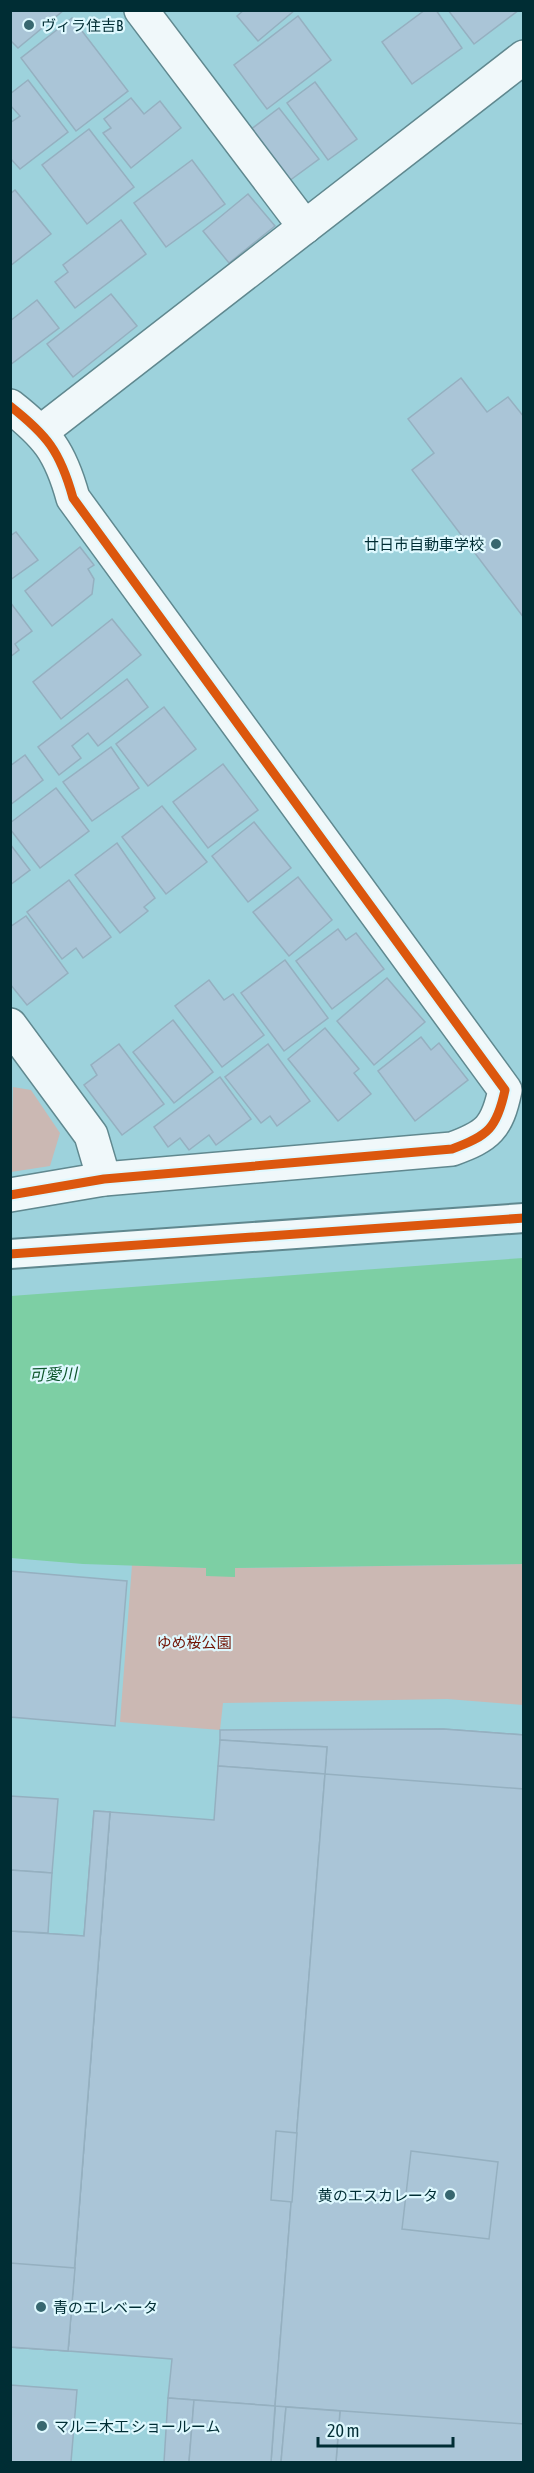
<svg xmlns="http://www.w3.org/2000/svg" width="534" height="2473" font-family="'Asap Condensed','Noto Sans JP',sans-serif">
	<rect width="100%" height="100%" fill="#9dd2dc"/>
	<g fill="#cbb8b3">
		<path d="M13,1087l18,3 29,43 -10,33 -39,6z"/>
		<path d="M523,1564v141l-76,-6 -224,4 -3,27 -100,-8 12,-157 75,3 28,9v-9z"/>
	</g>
	<path fill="#7dcfa4" d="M523,1258v306l-288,4v9l-29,-1v-8l-123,-4 -72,-6v-262z"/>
	<g fill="#aac5d7" stroke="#95b0c0" stroke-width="1.5">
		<path d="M10,10h54l-46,38 -8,-8z"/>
		<path d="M244,10h51l-37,31 -21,-25z"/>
		<path d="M425,10h11l26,38 -50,36 -30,-42z"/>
		<path d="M448,10h71l-45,34z"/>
		<path d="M298,16l33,44 -64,49 -33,-44z"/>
		<path d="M72,18l56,73 -52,40 -55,-73z"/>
		<path d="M28,80l40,52 -48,37 -10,-11v-35l10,-7 -10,-11v-11z"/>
		<path d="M315,82l42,57 -29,21 -41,-57z"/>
		<path d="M131,98l13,16 16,-13 21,27 -50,40 -28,-35 8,-5 -7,-9z"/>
		<path d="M279,108l40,51 -30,22 -39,-51z"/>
		<path d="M89,129l45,58 -47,37 -45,-59z"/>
		<path d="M192,160l33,44 -59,43 -32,-44z"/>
		<path d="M15,190l36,44 -41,32v-72z"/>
		<path d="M248,194l27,32 -46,37 -26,-32z"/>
		<path d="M121,220l25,34 -71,54 -20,-26 13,-10 -5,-7z"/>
		<path d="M111,294l26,32 -64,51 -26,-33z"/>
		<path d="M37,300l22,28 -49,37v-44z"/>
		<path d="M461,378l26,34 21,-15 16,20v201l-112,-148 22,-17 -26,-34z"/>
		<path d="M16,532l22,28 -28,20v-44z"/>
		<path d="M80,547l14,18 -6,4 6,10 -2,15 -40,32 -27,-35z"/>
		<path d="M10,602l22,29 -17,13 4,6 -9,7z"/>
		<path d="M112,619l29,36 -80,64 -28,-37z"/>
		<path d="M127,679l21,28 -50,39 -10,-13 -16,13 9,12 -22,17 -21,-28z"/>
		<path d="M164,707l32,42 -48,37 -32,-42z"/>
		<path d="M111,747l28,41 -47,33 -29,-39z"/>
		<path d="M25,755l18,25 -33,25v-39z"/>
		<path d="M223,764l35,46 -50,38 -35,-46z"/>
		<path d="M56,788l33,43 -49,37 -30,-39v-6z"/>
		<path d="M162,806l45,56 -41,32 -44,-57z"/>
		<path d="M254,822l37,46 -43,34 -36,-46z"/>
		<path d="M117,843l38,55 -11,9 4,4 -28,22 -45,-58z"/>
		<path d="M10,844l20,26 -20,15z"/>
		<path d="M298,877l34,43 -43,36 -36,-44z"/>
		<path d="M69,880l42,57 -28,21 -7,-10 -14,11 -35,-47z"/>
		<path d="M26,916l42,57 -41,32 -17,-21v-57z"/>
		<path d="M338,929l8,11 10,-7 28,36 -52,40 -36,-48z"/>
		<path d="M285,960l43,58 -44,33 -43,-58z"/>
		<path d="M387,978l38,44 -51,43 -37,-44z"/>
		<path d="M209,980l15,20 9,-6 31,41 -42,32 -47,-61z"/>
		<path d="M173,1020l40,52 -39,31 -41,-51z"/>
		<path d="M325,1028l34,41 -5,4 17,21 -33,27 -50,-62z"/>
		<path d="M421,1037l10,13 8,-7 29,37 -53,41 -37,-50z"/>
		<path d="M119,1044l45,60 -42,31 -38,-50 13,-10 -6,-10z"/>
		<path d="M268,1044l42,57 -33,25 -7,-10 -9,7 -36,-46z"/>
		<path d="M220,1077l31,42 -35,26 -7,-10 -20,15 -9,-12 -12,9 -14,-20z"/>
		<path d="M10,1571l117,10 -12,145 -105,-9z"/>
		<path d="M443,1729l81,6v727h-188l4,-51 -54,-4 52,-677z"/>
		<path d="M443,1729l81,6v727h-188l4,-51 -54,-4 -5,55h-10l56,-715 -107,-7v-10z"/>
		<path d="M220,1740l107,7 -2,27 -107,-8z"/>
		<path d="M218,1766l107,8 -50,632 -107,-8 4,-39 -104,-8 42,-539 104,8z"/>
		<path d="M325,1774l199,15v635l-249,-18z"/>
		<path d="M10,1796l48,3 -6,74 -42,-3z"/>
		<path d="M94,1811l16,1 -42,539 -58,-4v-416l74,5z"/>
		<path d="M94,1811l16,1 -42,539 -58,-4v-416l74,5z"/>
		<path d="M10,1870l42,3 -4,60 -38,-2z"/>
		<path d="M276,2131l21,2 -5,69 -21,-2z"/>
		<path d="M411,2151l87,11 -9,77 -87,-10z"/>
		<path d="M10,2263l65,5 -7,83 -58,-4z"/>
		<path d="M10,2385l67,5 -6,72h-61z"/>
		<path d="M168,2398l26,2 -5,62h-25z"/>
		<path d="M194,2400l81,6 -4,56h-82z"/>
		<path d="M286,2407l54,4 -4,51h-55z"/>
	</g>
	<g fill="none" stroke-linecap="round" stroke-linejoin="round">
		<defs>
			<path id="pedestrian" d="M10,1254l514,-36"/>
			<g id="minor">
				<path d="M141,10l164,217"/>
				<path d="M10,406c37,29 50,45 63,92l432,592c-8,38 -17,46 -53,59l-348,30 -94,16"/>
				<path d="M42,431l482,-374"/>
				<path d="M10,1025l81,110 13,44"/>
			</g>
		</defs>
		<use href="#pedestrian" stroke="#60888f" stroke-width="32"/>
		<use href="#minor" stroke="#60888f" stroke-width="36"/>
		<use href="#pedestrian" stroke="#f0f8fa" stroke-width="28"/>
		<use href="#minor" stroke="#f0f8fa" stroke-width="33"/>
		<defs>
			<g id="cycleway">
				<path d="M10,406c37,29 50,45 63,92l432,592c-8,38 -17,46 -53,59l-348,30 -94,16"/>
				<path d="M10,1254l514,-36"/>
			</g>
		</defs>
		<use href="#cycleway" stroke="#def8fe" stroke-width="13"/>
		<use href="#cycleway" stroke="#dc570e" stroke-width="9"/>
	</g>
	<g fill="#37676f" stroke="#def8fe" stroke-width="2">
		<circle cx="29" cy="25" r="6"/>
		<circle cx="496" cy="544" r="6"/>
		<circle cx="450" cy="2195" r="6"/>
		<circle cx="41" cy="2307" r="6"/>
		<circle cx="42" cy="2426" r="6"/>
	</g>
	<g text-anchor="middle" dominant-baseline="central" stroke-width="4.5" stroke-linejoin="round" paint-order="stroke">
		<g font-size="15" fill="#002d34" stroke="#def8fe" text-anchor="start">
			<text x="41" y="25">ヴィラ住吉B</text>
			<text x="484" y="544" text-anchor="end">廿日市自動車学校</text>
			<text x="438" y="2195" text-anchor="end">黄のエスカレータ</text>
			<text x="53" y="2307">青のエレベータ</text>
			<text x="54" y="2426">マルニ木工 ショールーム</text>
		</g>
		<g font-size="15" fill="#711405" stroke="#def8fe">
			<text x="194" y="1642">ゆめ桜公園</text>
		</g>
		<g font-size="16" font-style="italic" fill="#0d552b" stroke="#def8fe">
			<text transform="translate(53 1374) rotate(-2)">可愛川</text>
		</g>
	</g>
	<rect width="534" height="2473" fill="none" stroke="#002d34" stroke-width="24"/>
	<path d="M318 2437v9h135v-9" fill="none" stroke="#002d34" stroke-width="3"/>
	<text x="327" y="2437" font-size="18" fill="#002d34" stroke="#def8fe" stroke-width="4.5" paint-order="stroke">20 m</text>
</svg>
